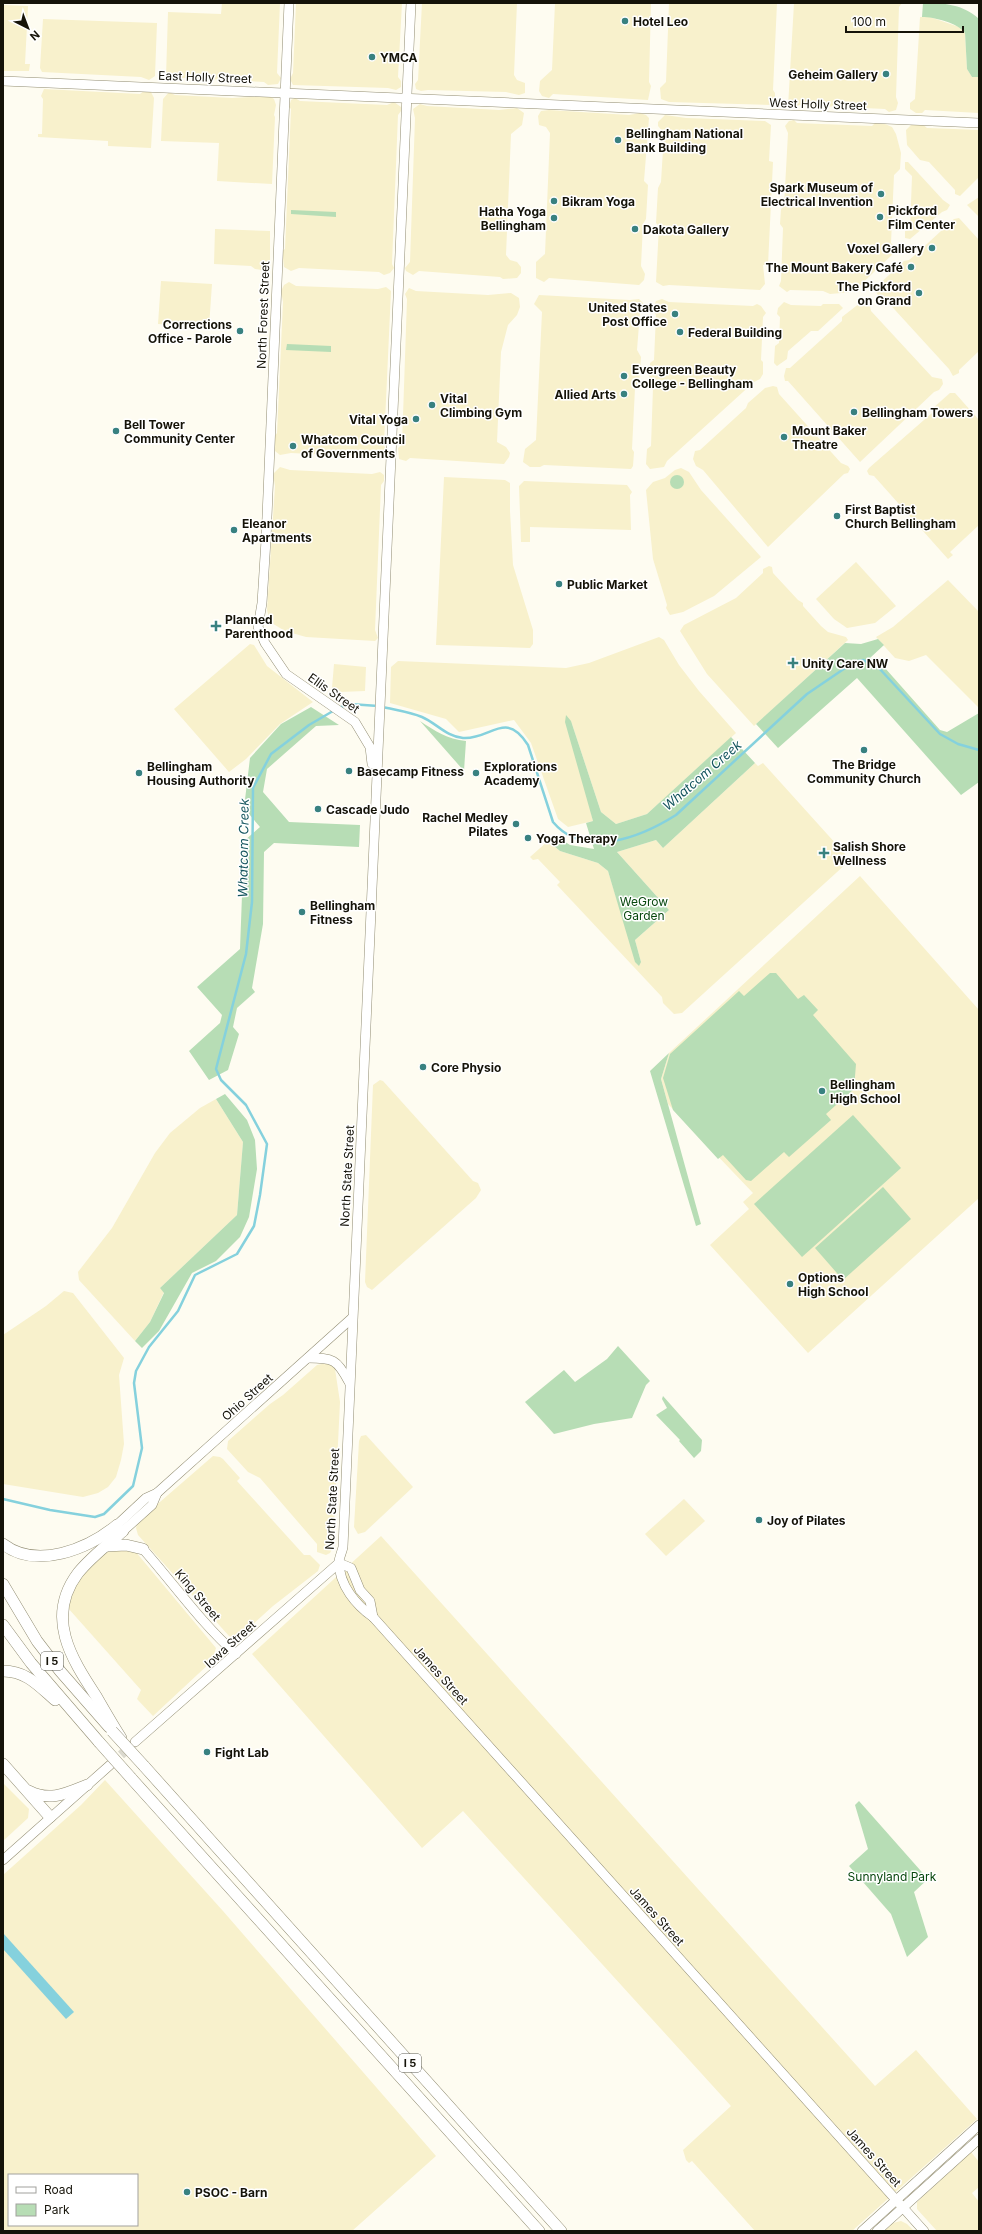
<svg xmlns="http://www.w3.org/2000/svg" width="982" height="2234" font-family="Inter,sans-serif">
	<rect width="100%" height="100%" fill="#fefcf1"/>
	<g fill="#f8f1cc" fill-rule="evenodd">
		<path d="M222,3h58l-3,70 4,5 -3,6 -10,1 -4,-3 -98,-5 2,-65 53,2z"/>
		<path d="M296,3h106l-4,74 3,4v6l-5,3 -8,-2 -95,-3 -3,-6 3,-6z"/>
		<path d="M422,3h95l-3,72 3,5 8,3v10l-6,2 -13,-3 -78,-2 -7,1 -5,-2 -1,-5 3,-4z"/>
		<path d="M555,3h96l-2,79 2,4 -3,14 -95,-6 -4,4 -7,-2 -3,-5 1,-10 12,-11z"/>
		<path d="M669,3h108l-4,87 2,3v7l-2,5 -104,-3 -8,-3 -1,-11 6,-6z"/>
		<path d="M794,3h108l-3,4 -3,90 2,6 -2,7 -7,2 -4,-3 -86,-4 -4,3 -7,-1z"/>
		<path d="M3,5l25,1 -3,58h5l-1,7h-26z"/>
		<path d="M920,17h10l32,11 3,5 2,36 5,8h7v36l-54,-3 -3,3h-6l-6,-4v-6l5,-4z"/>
		<path d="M43,19l114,4 -2,53 -6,4 -8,-3 -99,-5 -2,-4z"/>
		<path d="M44,89l96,5 4,-3 7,1 3,6 -3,50 -43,-2v-5l-70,-4v-3h4l1,-35 -2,-3z"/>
		<path d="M169,92l6,3 57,3 37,-2 5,3 2,6 -2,10 1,2 -3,67 -55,-3 2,-38 -58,-2 2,-42z"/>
		<path d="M295,98l5,3 87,4 7,-3 7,5v4l-3,4 -6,149 2,4 -4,5 -6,2 -5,-3 -80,-4 -8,3 -7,-4 -2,-16 3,-2 6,-140 -2,-2 2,-7z"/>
		<path d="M420,104l7,2 72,4 18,-2 7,5 -2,12 -11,9 -5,121 4,5 7,2 4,5v6l-4,5 -14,1 -3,-2 -81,-6 -6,4 -7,-4 -1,-3 5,-6 5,-144 -2,-9z"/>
		<path d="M549,110l80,5 11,-2 6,2 3,3 -5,63 4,4 -2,34 -3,5 -2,42 4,8 -1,6 -5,5 -90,-7 -5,4 -8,-4v-16l9,-8 5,-121 -4,-6 -7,-2 -1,-9 3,-5z"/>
		<path d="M665,115l21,3 79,3 6,4 -2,36 4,1 -5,103h-5l2,19 -5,6 -91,-5 -6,1 -7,-4 3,-56 -3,-3 2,-35 3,-6 3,-49 -6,-7v-4z"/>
		<path d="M794,120l3,3 75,3 3,-3 10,1 7,3 4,7 5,19 -1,16 -6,6 -3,68 4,4v5l-42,40 -23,2 -7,-3 -33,-1 -3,2 -8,-6 2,-5 2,-53 -3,-4 1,-15 3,-3 4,-73 -3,-7 4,-5z"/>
		<path d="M921,123l6,5 52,2v47l-19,19 -5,-2v-4l-26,-28 -9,-2 -13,-15 -1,-15 5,-5z"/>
		<path d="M905,162h3l35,38 7,5 -3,5 -5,2 -32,27 -5,-1v-7l5,-1 2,-54 -7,-7z"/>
		<path d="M979,197v20l-12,-12z"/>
		<path d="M959,218l20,22v111l-20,19v3l-6,3 -4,-7 -64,-70 -5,-1 -6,-9 30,-28 5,-1 6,-5 39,-36z"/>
		<path d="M215,229l55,2v35l-8,4 -7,-1 -4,-3 -37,-2z"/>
		<path d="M161,281l51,3 -3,43 -51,-3z"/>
		<path d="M289,282l7,4 82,3 8,-2 5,4 -7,153 2,9 -6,6 -9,-2 -80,-4 -11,2 -5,-4 -1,-14 3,-4 6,-131 -2,-11 3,-6z"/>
		<path d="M409,288l7,3 72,4 23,-2 8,5 1,9 -3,8 -9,10 -7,27 -4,90 9,5 4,6 -1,4 -5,7 -94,-6 -4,3 -7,-2 -1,-11 4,-3 5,-146 -2,-5z"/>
		<path d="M539,295l91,5 9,-1 4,4v5l-3,4 -3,38 4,7 -2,27 -4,4 -3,61 2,3 -1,14 -2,3 -87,-4 -4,2h-10l-7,-5 2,-13 11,-9 6,-128 -8,-8z"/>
		<path d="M662,299l7,3 84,4 4,-2 4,2 5,7 -3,4 -2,43 2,2v12l-3,5 -6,3 -87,79 -3,6 -14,2 -4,-5 1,-15 4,-3 2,-59 -4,-2 1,-22 4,-3 2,-45 -2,-3v-6l2,-5z"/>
		<path d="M784,302l7,3 30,1 2,-2h16l4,4 -25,23h-7l-23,20 -1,8 -10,7 -3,-3 1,-17 4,-3 1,-26 -3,-3 1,-6z"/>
		<path d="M860,303l10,3 1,5 61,66 10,2 1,5 -4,6 -5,2 -74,70 -72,-81h-3l-1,-5 2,-8h4l52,-47v-4z"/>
		<path d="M773,386l4,1 2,7 62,69 7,3 2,3 -2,4 -4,1 -76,73 -65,-77 -7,-4 -3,-7 2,-8 5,-1 46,-42 2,-5 17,-15z"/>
		<path d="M950,393h5l24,27v105l-29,27 3,3 -5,4 -74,-83 -5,-1 -2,-4 2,-3 63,-55v-4z"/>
		<path d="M280,467l10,3 82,4 8,-2 4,3v6l-3,4 -6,145 3,8 -3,3 -69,-4 -21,-6 -15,-9 -3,-12 8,-124 -2,-12z"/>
		<path d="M681,468l8,4 12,18 60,67 -47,39 -31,16 -13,3 -4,-7 1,-3 -14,-46 -7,-69 7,-8 12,-4 10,-8z"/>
		<path d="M444,477l61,3 5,3v28l3,54 20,65v14l-3,4 -94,-3z"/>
		<path d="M524,481l103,4 5,7 -2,3 1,35 -101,-3v15h-9l-2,-56z"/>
		<path d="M856,562l40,44 -21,17 -28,5 -13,-9 -18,-20z"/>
		<path d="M769,566l3,1 1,6 25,27 5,3v3l18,20 7,6 18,5 2,3 -94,86 -47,-52 -27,-43 4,-6 52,-27 27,-25v-4z"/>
		<path d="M948,580l31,32v96l-53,-53 -17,6 -14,-3 -19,-21 17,-10z"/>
		<path d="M659,637l5,3 15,25 20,26 37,42 -89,81 -31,10 -15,-12 -30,-91 22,100 -25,6 -10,-8 -27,-76 -17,-23 -55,12 -13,-13 -56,-16 1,-36 7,-6 168,7 23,-5z"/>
		<path d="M250,644l4,1 13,21 46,36 -33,22 -34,35 -17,13 -55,-63z"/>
		<path d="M334,664l32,3 -1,24 -25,1 -8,-4z"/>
		<path d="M755,763l3,3 5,-3 83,92 1,8 -165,150 -8,1 -11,-11 -1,-6 -105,-112 3,-3 -22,-23 -5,1 -3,-3 18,-16 12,10 38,12 10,8 28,90 5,1 -6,-22 34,-30 -52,-58 39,-12 7,8z"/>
		<path d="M860,876l119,134v188l-171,155 -98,-108 39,-36 -6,-7 10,-9 -85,-89 -7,-25 8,-26z"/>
		<path d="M380,1080l3,1 90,100 5,2 3,7 -5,8 -104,92 -5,-3 -2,-5 8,-197z"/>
		<path d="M216,1099l27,43 -6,73 -77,73 4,4 -14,30 -15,19 -56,-61 -1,-8 34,-44 43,-75 15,-20 30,-25z"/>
		<path d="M64,1291l9,2 51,65 -5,17 5,69 -3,16 -5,17 -8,10 -10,6 -15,4 -80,-13v-149l43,-29z"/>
		<path d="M327,1363l5,2 3,4 5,33 -7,145 -3,6 -4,2 -9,-3v-8l-57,-66 -12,-6 -21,-23 1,-8 42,-37 13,-9 34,-30z"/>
		<path d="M366,1435l47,52 -48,45 -7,2 -4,-7 5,-86 2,-5z"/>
		<path d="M213,1456l7,1 3,2 17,19 -3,3 67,74h6l10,10 -2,6 -45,35 -34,31 -5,1 -5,-2 -91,-101 -2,-7 2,-7z"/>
		<path d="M684,1499l21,22 -39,35 -21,-22z"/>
		<path d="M381,1536l494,550 41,-36 61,69 -125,112h-97l-63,-70 -3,2 -3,-3 -3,-10 48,-44 -268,-295 -41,37 -170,-194z"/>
		<path d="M111,1548l24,3 81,97 -4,13 -59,55 -16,-17 4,-9 -73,-82 6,-20 8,-12 9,-11z"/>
		<path d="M105,1780l118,131 213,245 -84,75h-349v-356l78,-70zM9,2175h128v50h-128z"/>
		<path d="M3,1783l26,26 -1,9 -25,23z"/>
		<path d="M971,2152l8,10v25l-7,6 7,9v29h-42l-20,-22v-7z"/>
		<path d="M901,2221l6,3 7,7h-30l9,-8z"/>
	</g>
	<g fill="#b7ddb5">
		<path d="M923,3c21,0 40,1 56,16v58h-7l-5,-8 -2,-36c-7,-10 -31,-16 -43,-16z"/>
		<path d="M291,210l45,2v5l-45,-3z"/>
		<path d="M287,344l44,2v6l-45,-2z"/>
		<circle cx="677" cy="482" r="7"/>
		<path d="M878,639l6,6 -14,13 15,10 55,62 7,2 32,-19v69l-18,13 -104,-117 -79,70 -22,-24 89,-81 16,1z"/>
		<path d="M311,707l28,18 -23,1 -49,43 -4,23 26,30 71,3 -1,22 -85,-4 -10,9 -1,72 -11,64 3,4 -18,16 -4,19 6,7 -11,36 -19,10 -20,-29 31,-28 2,-8 -25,-28 43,-38 4,-108 16,-14 -16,-19 6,-50 31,-34z"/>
		<path d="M566,715l5,6 30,91 15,12 31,-10 84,-77 24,26 -92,85 -7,-8 -39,12 52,58 -34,30 6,22 -2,4 -4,-4 -27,-91 -10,-8 -38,-12 -12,-10 6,-6 16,10 24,4 -8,-26 7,-2 -28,-99z"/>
		<path d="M420,721c15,10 27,18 46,20l-2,30z"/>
		<path d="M770,973h6l22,26 6,-4 14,15 -5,5 43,49 -2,25 -28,25 5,6 -42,37 -5,-5 -33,29 -5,-1 -23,-25 -5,4 -45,-49 -10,-32 7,-24 69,-63 5,5z"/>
		<path d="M669,1053l-8,26 40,145 -5,2 -46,-155z"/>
		<path d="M225,1094l22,26 8,20 2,29 -8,48 -9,20 -24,24 -24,12 -33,58 -17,17 -7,-7 15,-19 14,-29 -4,-5 77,-73 6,-73 -27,-43z"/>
		<path d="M853,1115l48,53 -99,89 -48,-53z"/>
		<path d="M883,1187l28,32 -68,61 -28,-32z"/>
		<path d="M618,1346l32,35 -4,4 -14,33 -38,6 -40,10 -29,-32 39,-32 11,12 32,-23z"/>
		<path d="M663,1396l39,44 -1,11 -7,7 -15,-17 1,-1 -24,-25 11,-7 -5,-9z"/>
		<path d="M859,1801l69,78 -14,13 14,45 -21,20 -16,-43 -42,-48 19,-17 -13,-44z"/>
	</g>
	<path fill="#85d1dd" d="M3,1933l71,79 -8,7 -63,-70z"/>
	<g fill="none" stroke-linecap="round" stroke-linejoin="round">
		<g stroke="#85d1dd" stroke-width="2.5">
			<path d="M383,707c13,3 27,5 39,10 14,6 25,20 41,21 28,2 42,-29 65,7l25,77c32,38 88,15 123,-7l131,-121 47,-32 9,-2 15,7 62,67 18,10 21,6"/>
			<path d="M338,708l12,-4 28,2"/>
			<path d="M3,1499l47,11 45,7 9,-3 29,-28 9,-38 -8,-65 2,-12 13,-24 29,-36 17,-36 42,-21 17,-28 6,-31 7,-51 -21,-39 -25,-25 -5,-11 30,-115 6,-52 1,-114 18,-34 38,-29 24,-14"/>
		</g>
		<path stroke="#dbd9ce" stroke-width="9" stroke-dasharray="9 4.5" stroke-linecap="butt" d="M111,1764l22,-20"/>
		<defs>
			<g id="secondary">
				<path d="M289,3l-23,537 -4,63 -4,24 7,16 21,31 69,48 15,25 2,17"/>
				<path d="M411,3l-68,1544c-1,5 -4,11 -4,15 0,23 17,43 34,55l551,614"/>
				<path d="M3,81l976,42"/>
				<path d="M308,1358c25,0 29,1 41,24"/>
				<path d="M117,1525l29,-27 11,-5 195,-175"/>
				<path d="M123,1531l29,-26 5,-12"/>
				<path d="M143,1549c31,35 58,74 93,105"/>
				<path d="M339,1563l12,5 9,22 10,11 3,16"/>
				<path d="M135,1742l204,-179"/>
				<path d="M3,1860l107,-95"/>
				<path d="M862,2231l117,-106"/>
				<path d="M877,2231l102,-92"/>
			</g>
			<g id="highway">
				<path d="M3,1544c34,26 85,5 114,-19"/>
				<path d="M106,1546l20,-1 17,4"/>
				<path d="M3,1584l34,57 23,30 49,56"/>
				<path d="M3,1625l28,38 68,79"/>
				<path d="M3,1671c23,0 35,14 52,29"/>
				<path d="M121,1738c-9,-14 -17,-28 -25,-42 -25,-38 -51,-79 -18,-123 13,-16 29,-28 45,-42"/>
				<path d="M3,1764l47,53"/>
				<path d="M144,1766l417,465"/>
				<path d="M131,1778l408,453"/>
				<path d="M29,1791c21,11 38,2 58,-6"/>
			</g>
		</defs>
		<use href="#secondary" stroke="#928d73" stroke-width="10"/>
		<use href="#highway" stroke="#928d73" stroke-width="12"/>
		<use href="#secondary" stroke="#fff" stroke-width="9"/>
		<use href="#highway" stroke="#fff" stroke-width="11"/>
		<defs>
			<g id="highway-bridge">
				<path d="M112,1731l32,35"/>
				<path d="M99,1742l32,36"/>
			</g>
		</defs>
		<use href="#highway-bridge" stroke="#928d73" stroke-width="12" stroke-linecap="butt"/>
		<use href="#highway-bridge" stroke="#fff" stroke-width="11"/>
	</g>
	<g fill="#388180" stroke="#fff" stroke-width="1.5">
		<circle cx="625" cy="21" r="4"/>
		<circle cx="372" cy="57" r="4"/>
		<circle cx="886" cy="74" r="4"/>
		<circle cx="618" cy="140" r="4"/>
		<circle cx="881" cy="194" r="4"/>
		<circle cx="554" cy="201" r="4"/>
		<circle cx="880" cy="217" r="4"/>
		<circle cx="554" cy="218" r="4"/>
		<circle cx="635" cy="229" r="4"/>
		<circle cx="932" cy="248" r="4"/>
		<circle cx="911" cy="267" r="4"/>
		<circle cx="919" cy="293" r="4"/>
		<circle cx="675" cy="314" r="4"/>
		<circle cx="240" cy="331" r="4"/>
		<circle cx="680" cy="332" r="4"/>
		<circle cx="624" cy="376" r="4"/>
		<circle cx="624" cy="394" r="4"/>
		<circle cx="432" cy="405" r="4"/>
		<circle cx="854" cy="412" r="4"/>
		<circle cx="416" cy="419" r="4"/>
		<circle cx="116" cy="431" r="4"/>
		<circle cx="784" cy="437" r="4"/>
		<circle cx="293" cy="446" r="4"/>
		<circle cx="837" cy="516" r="4"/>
		<circle cx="234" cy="530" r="4"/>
		<circle cx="559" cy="584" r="4"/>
		<path d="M214 620h4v4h4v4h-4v4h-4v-4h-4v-4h4z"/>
		<path d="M791 657h4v4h4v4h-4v4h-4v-4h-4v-4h4z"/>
		<circle cx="864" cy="750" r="4"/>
		<circle cx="349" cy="771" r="4"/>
		<circle cx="139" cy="773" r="4"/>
		<circle cx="476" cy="773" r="4"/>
		<circle cx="318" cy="809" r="4"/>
		<circle cx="516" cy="824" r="4"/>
		<circle cx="528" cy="838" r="4"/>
		<path d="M822 847h4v4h4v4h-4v4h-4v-4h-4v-4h4z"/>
		<circle cx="302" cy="912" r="4"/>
		<circle cx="423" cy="1067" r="4"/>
		<circle cx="822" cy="1091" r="4"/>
		<circle cx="790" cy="1284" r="4"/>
		<circle cx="759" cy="1520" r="4"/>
		<circle cx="207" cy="1752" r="4"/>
		<circle cx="187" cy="2192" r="4"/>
	</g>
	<g text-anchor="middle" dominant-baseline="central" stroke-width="3" stroke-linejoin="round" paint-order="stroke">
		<g fill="#fff" stroke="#5b5a53" stroke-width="1">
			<rect x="41" y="1652" width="22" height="18" rx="3"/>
			<rect x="399" y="2054" width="22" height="18" rx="3"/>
		</g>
		<g font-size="11" font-weight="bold" fill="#151309">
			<text x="52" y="1661">I 5</text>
			<text x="410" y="2063">I 5</text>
		</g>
		<g font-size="12" font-weight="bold" fill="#151309" stroke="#fff" text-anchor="start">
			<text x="633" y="21">Hotel Leo</text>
			<text x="380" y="57">YMCA</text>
			<text x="878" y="74" text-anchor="end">Geheim Gallery</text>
			<text x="626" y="133">Bellingham National<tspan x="626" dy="14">Bank Building</tspan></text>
			<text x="873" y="187" text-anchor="end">Spark Museum of<tspan x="873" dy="14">Electrical Invention</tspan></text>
			<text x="562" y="201">Bikram Yoga</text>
			<text x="888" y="210">Pickford<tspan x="888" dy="14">Film Center</tspan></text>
			<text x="546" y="211" text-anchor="end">Hatha Yoga<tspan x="546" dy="14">Bellingham</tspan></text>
			<text x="643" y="229">Dakota Gallery</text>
			<text x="924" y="248" text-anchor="end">Voxel Gallery</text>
			<text x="903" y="267" text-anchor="end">The Mount Bakery Café</text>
			<text x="911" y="286" text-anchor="end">The Pickford<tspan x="911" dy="14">on Grand</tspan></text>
			<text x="667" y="307" text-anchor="end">United States<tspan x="667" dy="14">Post Office</tspan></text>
			<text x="232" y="324" text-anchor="end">Corrections<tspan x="232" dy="14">Office - Parole</tspan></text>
			<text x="688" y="332">Federal Building</text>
			<text x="632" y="369">Evergreen Beauty<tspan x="632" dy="14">College - Bellingham</tspan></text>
			<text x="616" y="394" text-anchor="end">Allied Arts</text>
			<text x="440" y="398">Vital<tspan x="440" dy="14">Climbing Gym</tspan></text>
			<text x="862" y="412">Bellingham Towers</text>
			<text x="408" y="419" text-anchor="end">Vital Yoga</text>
			<text x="124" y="424">Bell Tower<tspan x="124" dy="14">Community Center</tspan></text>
			<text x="792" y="430">Mount Baker<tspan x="792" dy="14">Theatre</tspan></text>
			<text x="301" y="439">Whatcom Council<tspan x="301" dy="14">of Governments</tspan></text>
			<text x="845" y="509">First Baptist<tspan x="845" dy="14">Church Bellingham</tspan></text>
			<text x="242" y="523">Eleanor<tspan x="242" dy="14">Apartments</tspan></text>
			<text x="567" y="584">Public Market</text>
			<text x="225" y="619">Planned<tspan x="225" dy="14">Parenthood</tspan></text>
			<text x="802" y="663">Unity Care NW</text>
			<text x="864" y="764" text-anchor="middle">The Bridge<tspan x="864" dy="14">Community Church</tspan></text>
			<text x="147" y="766">Bellingham<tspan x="147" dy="14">Housing Authority</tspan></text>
			<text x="484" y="766">Explorations<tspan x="484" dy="14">Academy</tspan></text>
			<text x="357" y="771">Basecamp Fitness</text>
			<text x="326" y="809">Cascade Judo</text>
			<text x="508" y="817" text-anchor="end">Rachel Medley<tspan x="508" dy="14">Pilates</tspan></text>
			<text x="536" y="838">Yoga Therapy</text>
			<text x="833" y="846">Salish Shore<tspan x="833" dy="14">Wellness</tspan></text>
			<text x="310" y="905">Bellingham<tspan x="310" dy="14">Fitness</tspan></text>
			<text x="431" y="1067">Core Physio</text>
			<text x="830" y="1084">Bellingham<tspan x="830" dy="14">High School</tspan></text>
			<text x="798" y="1277">Options<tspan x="798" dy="14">High School</tspan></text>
			<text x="767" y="1520">Joy of Pilates</text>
			<text x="215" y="1752">Fight Lab</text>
			<text x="195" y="2192">PSOC - Barn</text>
		</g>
		<g font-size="12" fill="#151309" stroke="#fff">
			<text transform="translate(205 77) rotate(2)">East Holly Street</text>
			<text transform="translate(818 104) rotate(2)">West Holly Street</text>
			<text transform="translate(263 315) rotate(-88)">North Forest Street</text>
			<text transform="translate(334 693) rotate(35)">Ellis Street</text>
			<text transform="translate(347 1176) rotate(-87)">North State Street</text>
			<text transform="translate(247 1397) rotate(-42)">Ohio Street</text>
			<text transform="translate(332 1499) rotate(-87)">North State Street</text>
			<text transform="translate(198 1595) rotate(50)">King Street</text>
			<text transform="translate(230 1644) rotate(-42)">Iowa Street</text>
			<text transform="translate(441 1675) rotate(48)">James Street</text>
			<text transform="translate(657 1916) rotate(48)">James Street</text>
			<text transform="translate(874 2157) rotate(48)">James Street</text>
		</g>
		<g font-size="12" fill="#07470d" stroke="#fff">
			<text x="644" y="901">WeGrow<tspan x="644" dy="14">Garden</tspan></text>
			<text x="892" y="1876">Sunnyland Park</text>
		</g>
		<g font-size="13" font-style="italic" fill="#13545d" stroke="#fff">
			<text transform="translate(702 775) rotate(-41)">Whatcom Creek</text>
			<text transform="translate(243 848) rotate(-89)">Whatcom Creek</text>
		</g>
	</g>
	<rect width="982" height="2234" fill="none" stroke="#151309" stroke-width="8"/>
	<rect x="8" y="2174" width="130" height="52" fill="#ffffff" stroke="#a1a19d"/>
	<rect x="16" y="2187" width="20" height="6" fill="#ffffff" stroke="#a1a19d"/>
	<text x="44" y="2194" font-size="12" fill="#151309">Road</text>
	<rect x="16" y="2204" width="20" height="12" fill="#b7ddb5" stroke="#a1a19d"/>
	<text x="44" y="2214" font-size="12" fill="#151309">Park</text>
	<g transform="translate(28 28) rotate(138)" stroke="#ffffff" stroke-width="3" paint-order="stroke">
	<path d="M0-3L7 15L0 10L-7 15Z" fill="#151309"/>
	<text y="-6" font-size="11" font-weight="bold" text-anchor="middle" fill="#151309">N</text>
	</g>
	<path d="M846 26v6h117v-6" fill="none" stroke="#151309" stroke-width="2"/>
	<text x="852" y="26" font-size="12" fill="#151309" stroke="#ffffff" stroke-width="3" paint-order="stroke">100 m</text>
</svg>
